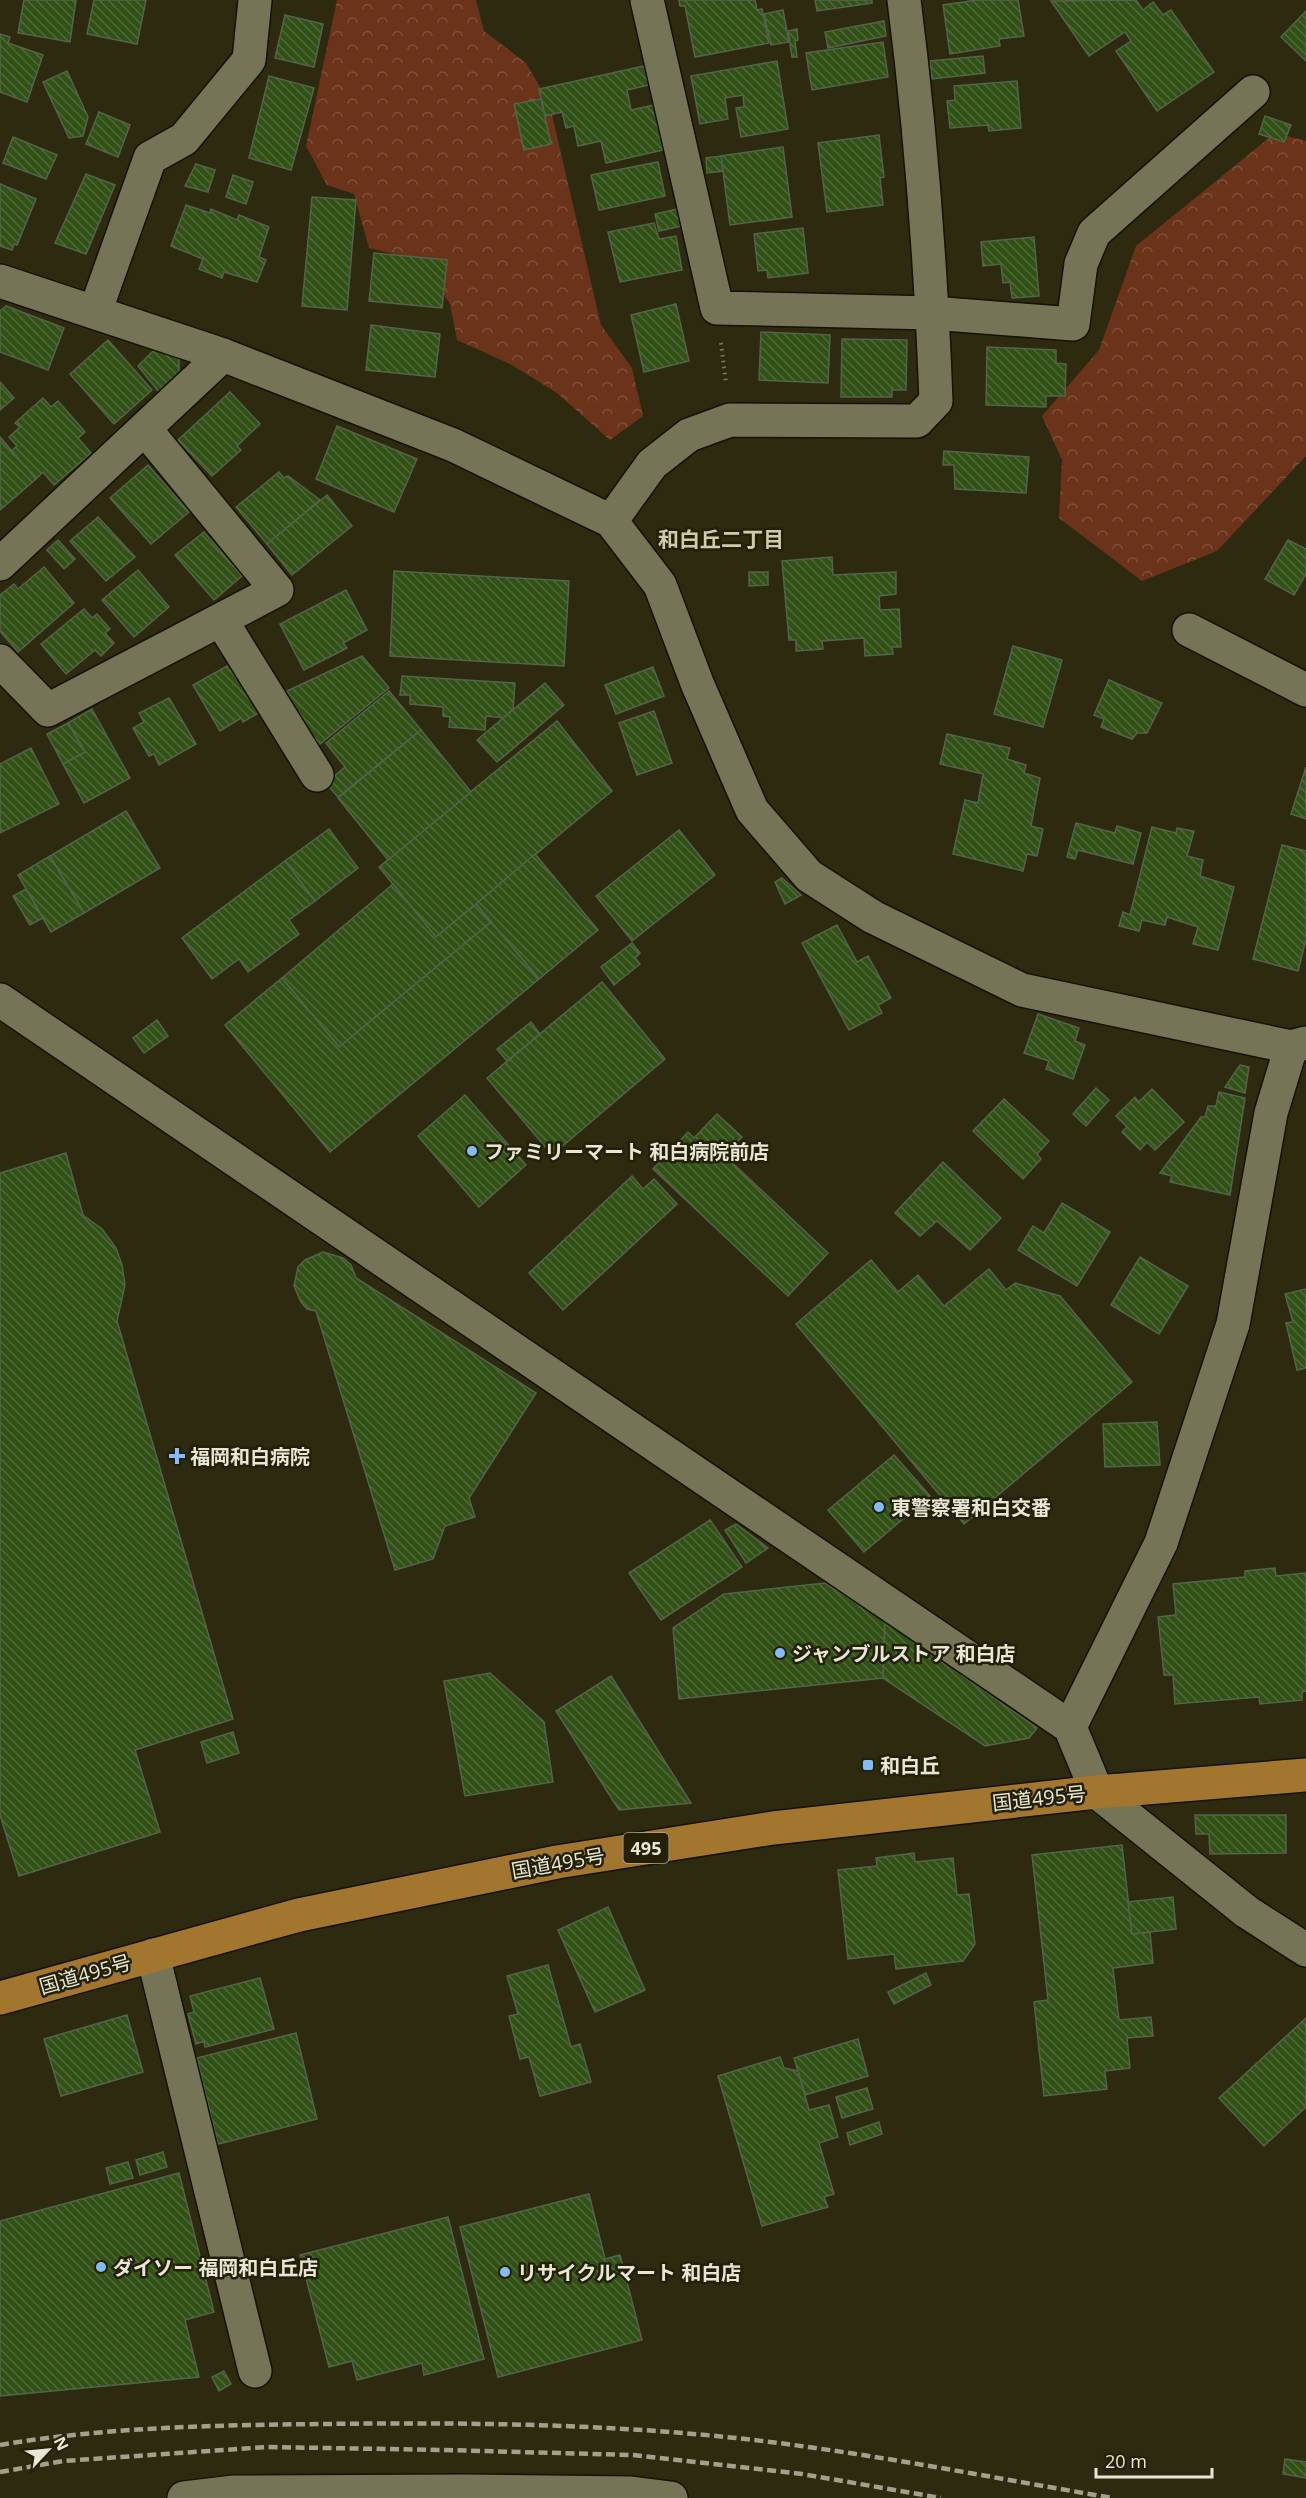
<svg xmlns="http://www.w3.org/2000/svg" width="1306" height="2498" font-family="'Open Sans','Noto Sans JP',sans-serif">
	<defs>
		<pattern id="forest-crowns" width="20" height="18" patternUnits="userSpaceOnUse" patternTransform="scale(1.5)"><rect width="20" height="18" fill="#6a331a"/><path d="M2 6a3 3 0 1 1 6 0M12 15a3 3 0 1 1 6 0" fill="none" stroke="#7f513b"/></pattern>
		<pattern id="building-back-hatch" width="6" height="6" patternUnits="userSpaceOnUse" patternTransform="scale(1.5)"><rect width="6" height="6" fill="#315116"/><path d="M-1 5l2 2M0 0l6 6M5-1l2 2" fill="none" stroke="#4f6a37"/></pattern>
	</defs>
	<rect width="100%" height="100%" fill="#2d2a10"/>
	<g fill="url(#forest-crowns)">
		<path d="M337,0h139l8,31 42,32 23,39 52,223 31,43 11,48 -33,24 -53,-47 -45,-28 -55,-25 -7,-36 -27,-43 -54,-13 -15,-54 -27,-9 -21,-39z"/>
		<path d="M1275,133l31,8v315l-89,95 -75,30 -83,-63 3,-58 -20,-44 57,-66 37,-104z"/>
	</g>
	<g fill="url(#building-back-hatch)" stroke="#54634b" stroke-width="1.5">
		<path d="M24,0h52l-6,42 -52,-9z"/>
		<path d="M94,0h52l-9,44 -50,-10z"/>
		<path d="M679,0h76l2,10 5,-1 7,34 -74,14 -10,-51h-5z"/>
		<path d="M815,0h57v3l-55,8z"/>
		<path d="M977,0h41l6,36 -25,3 1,7 -50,8 -7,-49z"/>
		<path d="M1136,0l7,10 10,-8 10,13 8,-5 43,62 -57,39 -41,-60 15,-10 -6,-9 -36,24 -38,-55z"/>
		<path d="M783,10l6,32 -18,3 -7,-31z"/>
		<path d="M1306,11v50l-25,-24z"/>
		<path d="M285,15l38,9 -9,43 -39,-9z"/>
		<path d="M884,21l2,15 -58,12 -3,-16z"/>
		<path d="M797,29l1,11 -3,1 2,16h-5l-4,-26z"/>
		<path d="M0,34l10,3 -2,6 35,12 -16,47 -27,-10z"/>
		<path d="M883,42l5,35 -76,13 -6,-37z"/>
		<path d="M983,56l2,17 -53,6 -2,-18z"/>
		<path d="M777,61l11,68 -47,8 -5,-29 8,-1 -1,-12 -18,3 3,21 -28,5 -9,-48z"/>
		<path d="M644,66l5,19 -22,5 4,20 23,-5 9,45 -57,13 -5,-22 -23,5 -4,-20 -8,2 -4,-16 -17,4 -6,-27z"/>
		<path d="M67,71l21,46 -5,19 -14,2 -26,-56z"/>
		<path d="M269,76l45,12 -23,82 -42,-12z"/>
		<path d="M1017,81l4,47 -32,3 -1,-6 -38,3 -3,-27 8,-1 -1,-14z"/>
		<path d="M541,99l10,45 -27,6 -10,-46z"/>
		<path d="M99,112l31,13 -12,32 -32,-13z"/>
		<path d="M1265,116l26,9 -7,17 -25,-8z"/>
		<path d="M879,135l5,42 -4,1 3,27 -56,7 -9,-69z"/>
		<path d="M13,137l44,18 -11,24 -43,-16z"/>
		<path d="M783,147l9,70 -62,8 -9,-69z"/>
		<path d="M721,156l2,15 -16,2 -1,-15z"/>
		<path d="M658,162l7,34 -66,14 -8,-35z"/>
		<path d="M196,164l19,6 -7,22 -23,-6z"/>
		<path d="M86,174l29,11 -29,69 -31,-11z"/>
		<path d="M233,175l20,7 -7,22 -20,-7z"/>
		<path d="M0,184l36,15 -19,46 -3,-1 -2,6 -12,-4z"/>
		<path d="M312,197l44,3 -9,110 -45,-4z"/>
		<path d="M186,205l24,8 1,-4 26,11 2,-5 30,12 -10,30 7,3 -9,22 -33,-10 -2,6 -23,-9 4,-10 -32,-13z"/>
		<path d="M682,208l4,17 -27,6 -4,-17z"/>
		<path d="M654,223l5,16 17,-3 6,34 -62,12 -12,-50z"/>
		<path d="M803,228l5,45 -40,5 -1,-8 -9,1 -4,-37z"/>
		<path d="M1034,237l5,59 -27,2 -2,-16 -7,1 -2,-19 -18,2 -2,-24z"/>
		<path d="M374,253l73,7 -5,48 -73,-7z"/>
		<path d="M676,304l13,57 -45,11 -13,-57z"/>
		<path d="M6,306l58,22 -16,42 -48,-18v-41z"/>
		<path d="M371,325l69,9 -5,43 -69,-7z"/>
		<path d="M761,332l69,3 -2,48 -69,-3z"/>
		<path d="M842,339l65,1 -1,50h-14v7h-51z"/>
		<path d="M108,340l44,50 -38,34 -44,-50z"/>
		<path d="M987,347l69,3v13l10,1 -1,32h-19v11l-60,-2z"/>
		<path d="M155,349l24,7v17l-20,19 -21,-26z"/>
		<path d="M0,382l14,16 -14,12z"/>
		<path d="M230,392l30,32 -23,22 4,4 -29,26 -34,-36z"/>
		<path d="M43,398l8,9 7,-6 27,31 -7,6 13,15 -37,32 -11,-13 -7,7 -25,-28 6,-5 -8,-9 11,-10 -5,-4z"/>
		<path d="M337,426l80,33 -23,53 -78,-33z"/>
		<path d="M0,437l36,42 -36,31z"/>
		<path d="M944,451l85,6 -3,36 -71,-4 -1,-24h-11z"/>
		<path d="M148,465l41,47 -38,32 -41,-46z"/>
		<path d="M279,472l5,6 4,-2 32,24 -53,44 -31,-37z"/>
		<path d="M327,495l25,31 -60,49 -25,-31z"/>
		<path d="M98,517l37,40 -29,24 -36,-40z"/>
		<path d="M204,532l38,44 -28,24 -39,-45z"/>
		<path d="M58,540l17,19 -11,10 -17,-19z"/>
		<path d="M1288,540l18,9v25l-12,21 -29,-16z"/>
		<path d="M832,557l1,18 63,-3v22l-17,2 1,14 19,-1 2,38h-9l1,7 -28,2 -1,-18 -42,3 1,8 -27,2v-11h-7l-7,-79z"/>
		<path d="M44,567l30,36 -56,49 -18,-21v-36l14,-11 4,5z"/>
		<path d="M138,570l31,37 -35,30 -32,-37z"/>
		<path d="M394,571l175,10 -5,85 -174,-10z"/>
		<path d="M749,572h19v13l-19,1z"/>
		<path d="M346,590l21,40 -24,13 4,5 -43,22 -24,-46z"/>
		<path d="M84,609l8,9 5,-4 13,15 -5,4 9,10 -13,13 -6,-6 -29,24 -25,-30z"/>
		<path d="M1013,646l49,14 -19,67 -49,-13z"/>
		<path d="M362,656l27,32 -74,60 -43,-50z"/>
		<path d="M229,665l31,47 -17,10 -2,-4 -21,13 -27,-46z"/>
		<path d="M653,667l11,29 -48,18 -11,-29z"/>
		<path d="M402,676l113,7 -2,27 -9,8 -18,-2 -1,14 -36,-3 1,-10 -7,-1v-9l-33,-3v-9h-10z"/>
		<path d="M1109,680l53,23 -15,30h-10l-5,6 -31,-12 3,-8 -10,-4z"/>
		<path d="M545,683l19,22 -67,57 -20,-22z"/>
		<path d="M389,691l32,39 -83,67 -12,-14 19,-16 -19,-24z"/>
		<path d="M169,698l27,46 -37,21 -5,-11 -5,2 -16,-28 11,-6 -5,-9z"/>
		<path d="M92,709l38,69 -46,25 -21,-39 22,-12 -17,-29z"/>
		<path d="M654,711l18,52 -35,12 -18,-52z"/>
		<path d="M557,721l55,70 -176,146 -57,-70z"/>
		<path d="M68,723l17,29 -22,12 -16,-30z"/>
		<path d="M421,730l50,62 -83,68 -50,-62z"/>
		<path d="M947,734l63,14 -3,11 19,6 -2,8 16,5 -9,48 12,3 -6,27 -10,-2 -4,17 -70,-17 12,-54 13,3 5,-29 -43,-10z"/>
		<path d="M31,748l28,56 -59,29v-69z"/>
		<path d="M1306,767v52l-15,-5z"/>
		<path d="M126,811l34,57 -76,45 -34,-57z"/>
		<path d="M1076,823l39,10 2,-7 24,7 -8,31 -55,-14 -3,9 -8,-2z"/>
		<path d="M1152,827l24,6 1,-5 17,3 -7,25 16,4 -3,16 34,11 -16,63 -25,-6 5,-17 -31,-10 -2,8 -23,-5 -3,11 -20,-5 4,-14 7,3z"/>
		<path d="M329,829l29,39 -43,33 -30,-40z"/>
		<path d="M679,830l36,45 -83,66 -36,-45z"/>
		<path d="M1282,845l24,6v88l-8,32 -45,-12z"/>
		<path d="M535,854l63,76 -59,49 -63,-75z"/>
		<path d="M50,856l34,57 -33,19 -33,-57z"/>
		<path d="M285,861l30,40 -26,19 10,14 -51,38 -9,-13 -27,20 -30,-41z"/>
		<path d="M782,878l19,17 -16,9 -10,-22z"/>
		<path d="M393,884l43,53 40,-33 15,18 -152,125 -57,-69z"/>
		<path d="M26,889l17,29 -13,7 -17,-29z"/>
		<path d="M491,922l48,57 -209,173 -105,-127 57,-47 57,69z"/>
		<path d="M837,925l20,37 11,-6 23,42 -13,7 4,8 -33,17 -47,-87z"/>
		<path d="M632,943l8,10 -5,5 5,6 -26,21 -13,-18z"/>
		<path d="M602,982l63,77 -113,96 -65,-77z"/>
		<path d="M1038,1014l41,14 -4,13 10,4 -12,34 -27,-10 3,-8 -25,-8z"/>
		<path d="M157,1020l11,16 -24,17 -11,-15z"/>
		<path d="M531,1022l9,12 -33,27 -10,-12z"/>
		<path d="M1240,1065l9,2 -4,26 -20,-6z"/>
		<path d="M1096,1088l13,12 -23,26 -13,-12z"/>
		<path d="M1152,1089l32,33 -29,28 -8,-8 -7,8 -18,-18 5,-5 -11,-11 19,-19 4,5z"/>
		<path d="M1219,1092l26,6 -15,97 -60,-13 2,-6 -12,-3 41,-56h4l3,-11h8z"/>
		<path d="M465,1095l61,70 -47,42 -61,-71z"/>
		<path d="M1004,1099l45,42 -12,13 4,5 -18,20 -50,-48z"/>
		<path d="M717,1114l25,23 -18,18 104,98 -40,43 -135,-127 35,-37 6,6z"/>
		<path d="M66,1153l17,62 19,14 14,19 6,17 3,20 -8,36 116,398 -98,31 25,82 -141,44 -19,-61v-642z"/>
		<path d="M943,1162l58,56 -31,32 -33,-29 -17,15 -25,-23z"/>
		<path d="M632,1176l11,13 11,-10 23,25 -114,106 -34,-37z"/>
		<path d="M1062,1203l48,29 -33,54 -59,-36 15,-24 11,7z"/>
		<path d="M323,1252l20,6 8,7 5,13 180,115 -67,105 6,19 -30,9 -12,33 -38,11 -79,-259 -9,-2 -6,-7 -7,-16 4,-19 7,-7z"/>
		<path d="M1140,1257l48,29 -29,48 -48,-29z"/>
		<path d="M871,1260l27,32 20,-17 26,31 45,-37 17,21 9,-7 45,13 72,86 -168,142 -168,-200z"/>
		<path d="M1306,1289v79l-9,2 -11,-47 7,-1 -8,-28z"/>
		<path d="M1157,1422l3,43 -55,2 -2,-43z"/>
		<path d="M894,1455l36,41 -66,56 -36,-42z"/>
		<path d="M710,1520l32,47 -81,53 -32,-47z"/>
		<path d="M736,1524l32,24 -22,15 -21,-33z"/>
		<path d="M1275,1568l1,8 30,-3v118l-4,1v8l-42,4 -1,-7 -84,7 -2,-29h-9l-6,-58 18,-2 -3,-31 72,-7v-6z"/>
		<path d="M825,1583l60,38 -2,57 -204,21 -6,-71 51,-34z"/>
		<path d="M885,1621l152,107 -8,10 -44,8 -102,-68z"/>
		<path d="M490,1673l54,49 9,60 -88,14 -21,-115z"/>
		<path d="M611,1676l80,127 -72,7 -63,-99z"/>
		<path d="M233,1732l6,21 -32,10 -6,-21z"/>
		<path d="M1195,1815h91v38l-76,1 -1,-20h-13z"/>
		<path d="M1122,1845l10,89 18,-2 3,31 -40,5 6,52 32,-3 2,19 -26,2 3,30 -25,3 2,18 -63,7 -10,-94 14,-2 -16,-145z"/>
		<path d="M914,1853l1,9 38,-4 4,37 12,-1 6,50 -12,17 -67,8 -2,-15 -46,5 -10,-89 39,-4 -1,-8z"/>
		<path d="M1173,1897l3,32 -44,5 -4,-32z"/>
		<path d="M608,1907l37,83 -50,22 -37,-82z"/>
		<path d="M548,1965l23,82 9,-3 11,38 -51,14 -11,-39 -9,2 -11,-43 9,-2 -11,-38z"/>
		<path d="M926,1973l5,12 -37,19 -6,-12z"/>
		<path d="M260,1978l14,51 -69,18 -1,-6 -8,3 -8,-30 6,-2 -4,-16z"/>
		<path d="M127,2015l16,57 -82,24 -17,-57z"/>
		<path d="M1306,2018v89l-42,39 -45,-48z"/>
		<path d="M296,2033l21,86 -99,25 -21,-86z"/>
		<path d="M858,2039l10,37 -63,19 -11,-37z"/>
		<path d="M780,2057l4,11 14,3 11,39 20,-5 9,32 -19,6 15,51 -10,3 4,10 -66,19 -44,-150z"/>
		<path d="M867,2088l6,21 -31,9 -6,-21z"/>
		<path d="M879,2122l3,12 -32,11 -3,-12z"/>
		<path d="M163,2152l4,15 -27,8 -4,-15z"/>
		<path d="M128,2162l5,16 -23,6 -4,-16z"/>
		<path d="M179,2173l35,139 -29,8 14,57 -199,19v-175z"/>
		<path d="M589,2194l16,65 15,-4 22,85 -144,37 -38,-150z"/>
		<path d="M448,2217l36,142 -60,16 -2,-12 -65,17 -5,-19 -23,6 -29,-112z"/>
		<path d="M224,2371l7,13 -12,7 -7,-14z"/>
		<path d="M1285,2459l21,3v16l-23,-4z"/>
	</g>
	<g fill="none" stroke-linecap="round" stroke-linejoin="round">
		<defs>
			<g id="minor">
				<path d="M647,0l70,308 215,5 141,11 8,-60 13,-31 159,-141"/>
				<path d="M0,281l223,74 230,90 158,76 49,64 37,98 55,127 57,66 64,41 149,73 269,57 15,-4"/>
				<path d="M95,312l55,-154 34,-19 65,-79 6,-60"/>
				<path d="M611,521l41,-57 37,-29 41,-15 187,1 19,-20c-5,-134 -15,-268 -32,-401"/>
				<path d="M0,564l223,-209"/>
				<path d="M221,620l96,155"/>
				<path d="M1189,630l117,60"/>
				<path d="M0,661l48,49 229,-120 -132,-161"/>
				<path d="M1070,1727l91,-184 72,-219 38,-211 20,-66"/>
				<path d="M1097,1792l150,120 59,38"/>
				<path d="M153,1955l102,416"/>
				<path d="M184,2498l50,-6 230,-1 167,2 40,5"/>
			</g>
			<path id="tertiary" d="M0,1000l1070,727 27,65"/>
			<path id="trunk" d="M0,1998l299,-83 258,-53 216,-34 324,-36 209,-17"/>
		</defs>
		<use href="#minor" stroke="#151200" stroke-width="36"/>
		<use href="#tertiary" stroke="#151200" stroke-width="36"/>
		<use href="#trunk" stroke="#151200" stroke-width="36"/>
		<path stroke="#7b7963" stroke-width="4" stroke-dasharray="1.5 4.5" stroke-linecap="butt" d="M721,343l5,40"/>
		<use href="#minor" stroke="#767457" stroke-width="33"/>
		<use href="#tertiary" stroke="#767457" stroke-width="33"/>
		<use href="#trunk" stroke="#a2762f" stroke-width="33"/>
		<g stroke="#a3a18d" stroke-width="4.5" stroke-dasharray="9 4.5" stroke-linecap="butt">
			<path d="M0,2445c107,-18 217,-20 325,-21 161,-2 323,0 483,23 102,14 203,34 305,51"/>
			<path d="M0,2472l63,-11 204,-14 177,3 189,5 169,19 139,24"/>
		</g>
	</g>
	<g fill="#86bbfb" stroke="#232006" stroke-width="2">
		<circle cx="472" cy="1151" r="6"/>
		<path d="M174 1447h6v6h6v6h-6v6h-6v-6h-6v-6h6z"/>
		<circle cx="879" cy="1507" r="6"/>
		<circle cx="780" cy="1653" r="6"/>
		<rect x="862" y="1759" width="12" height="12" rx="3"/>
		<circle cx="101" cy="2267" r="6"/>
		<circle cx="505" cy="2272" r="6"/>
	</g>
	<g text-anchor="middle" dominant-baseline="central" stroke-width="5" stroke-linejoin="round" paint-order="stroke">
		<rect fill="#232006" stroke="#adab98" stroke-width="1.5" x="623.5" y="1833" width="45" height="30" rx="4.5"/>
		<g font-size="18" font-weight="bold" fill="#e8e7d7">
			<text x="646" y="1848">495</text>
		</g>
		<g font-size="20" font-weight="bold" fill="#e8e7d7" stroke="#232006" text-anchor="start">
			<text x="484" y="1151">ファミリーマート 和白病院前店</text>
			<text x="190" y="1456">福岡和白病院</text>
			<text x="891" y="1507">東警察署和白交番</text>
			<text x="792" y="1653">ジャンブルストア 和白店</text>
			<text x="880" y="1765">和白丘</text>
			<text x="113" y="2267">ダイソー 福岡和白丘店</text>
			<text x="517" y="2272">リサイクルマート 和白店</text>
		</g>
		<g font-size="20" fill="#e8e7d7" stroke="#232006">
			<text transform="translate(1039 1798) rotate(-6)">国道495号</text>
			<text transform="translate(558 1863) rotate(-10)">国道495号</text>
			<text transform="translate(85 1974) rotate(-16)">国道495号</text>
		</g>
		<g font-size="21" font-weight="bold" fill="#ceccad" stroke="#232006">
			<text x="721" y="539">和白丘二丁目</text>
		</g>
	</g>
	<g transform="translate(48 2450) rotate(64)" stroke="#232006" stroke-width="4.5" paint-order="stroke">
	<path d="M0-4.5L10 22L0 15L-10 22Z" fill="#e8e7d7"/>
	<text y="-9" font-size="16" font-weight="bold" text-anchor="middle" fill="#e8e7d7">N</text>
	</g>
	<path d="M1096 2468v9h116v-9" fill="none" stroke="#e8e7d7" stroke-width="3"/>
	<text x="1105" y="2468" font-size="18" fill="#e8e7d7" stroke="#232006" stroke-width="4.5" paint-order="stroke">20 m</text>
</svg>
